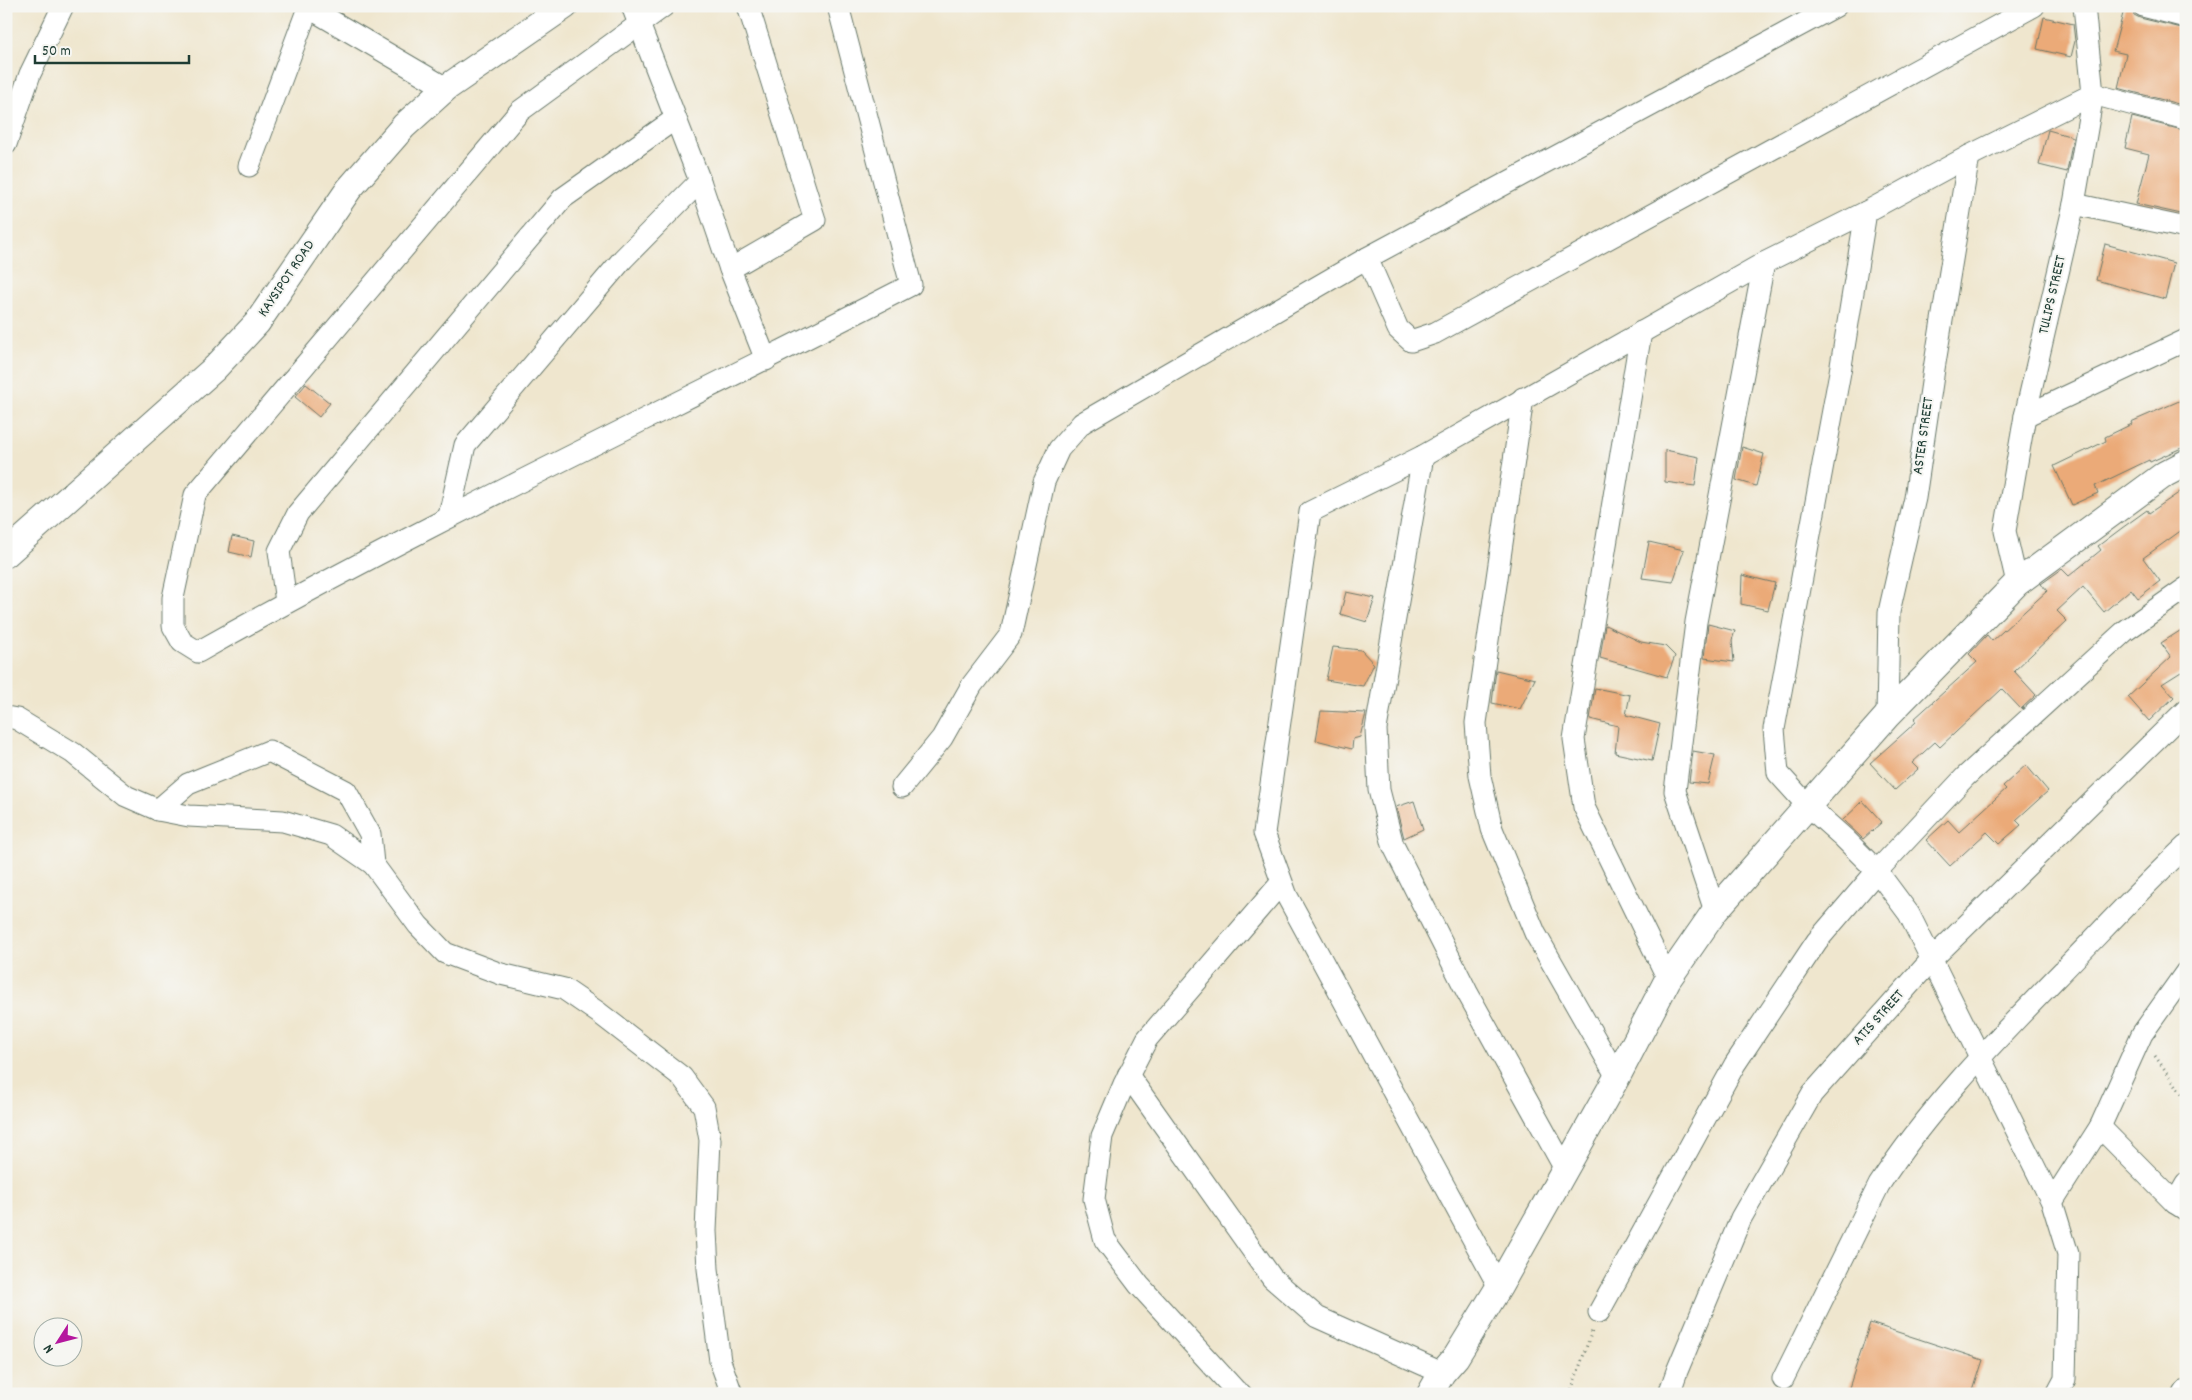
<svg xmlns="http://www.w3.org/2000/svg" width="2192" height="1400" font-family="Dekko,sans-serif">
	<rect width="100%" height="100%" fill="#f6f6f2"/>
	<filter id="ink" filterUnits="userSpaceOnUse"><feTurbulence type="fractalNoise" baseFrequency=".02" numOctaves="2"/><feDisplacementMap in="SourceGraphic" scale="10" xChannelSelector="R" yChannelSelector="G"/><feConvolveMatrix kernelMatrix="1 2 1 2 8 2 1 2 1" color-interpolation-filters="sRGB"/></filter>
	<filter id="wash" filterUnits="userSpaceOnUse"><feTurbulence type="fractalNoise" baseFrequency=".0096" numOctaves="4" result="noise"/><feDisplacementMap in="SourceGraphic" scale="20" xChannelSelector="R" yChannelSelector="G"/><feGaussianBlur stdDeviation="1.12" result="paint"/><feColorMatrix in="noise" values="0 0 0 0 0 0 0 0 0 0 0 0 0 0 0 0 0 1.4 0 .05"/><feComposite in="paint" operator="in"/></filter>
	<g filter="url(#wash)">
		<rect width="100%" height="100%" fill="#efe6ce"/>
		<g id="blocks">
			<g fill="#ebaa78">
				<path d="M2125,6h6l3,9 6,3 46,11v77l-68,-18 8,-34 -13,-3z"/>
				<path d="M2044,17l29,7 2,17 -4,16 -34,-8z"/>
				<path d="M2132,117l54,14v84l-50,-11 13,-50 -24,-6z"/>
				<path d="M2048,130l25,7 -6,35 -28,-7z"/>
				<path d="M2105,244l69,19 -9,36 -69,-19z"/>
				<path d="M306,384l24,19 -11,14 -24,-20z"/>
				<path d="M2186,398v48l-36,16 -1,-2 -54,26 3,7 -26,12 -18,-39 52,-25 -1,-4 27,-13 -1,-2z"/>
				<path d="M1742,447l22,7 -8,32 -20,-6z"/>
				<path d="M1665,450l34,7 -4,29 -30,-4z"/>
				<path d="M2186,488v39l-43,31 17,23 -22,17 -7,-9 -27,23 -21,-25 -26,24 10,10 -53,50 22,24 -15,14 -19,-20 -62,58 -5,-5 -23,21 6,6 -23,21 -25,-27 46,-41 -2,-3 63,-57 -8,-8 18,-19 5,6 55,-50 -6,-7 21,-15 7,7 32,-26 -3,-4 24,-18 25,-18 2,3z"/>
				<path d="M232,536l22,5 -3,16 -22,-5z"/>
				<path d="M1649,542l35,8 -11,32 -31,-4z"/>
				<path d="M1742,575l33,8 -7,27 -27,-6z"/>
				<path d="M1346,592l29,6 -8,24 -27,-8z"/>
				<path d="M1708,624l27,7 -3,9 2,22 -30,-4z"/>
				<path d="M1605,625l36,17 24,4 10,10 -8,21 -67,-19z"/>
				<path d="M2186,627v52l-5,-7 -19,12 12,13 -25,24 -21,-24 43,-40 -10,-14z"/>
				<path d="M1333,647l28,3 13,14 -11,22 -37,-6z"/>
				<path d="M1496,670l39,9 -15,30 -28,-6z"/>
				<path d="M1595,688l35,7 -4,20 34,9 -8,37 -37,-8 3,-27 -28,-7z"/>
				<path d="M1321,711l45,2 -6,24 -7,2 -1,10 -36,-9z"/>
				<path d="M1693,751l22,4 -7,29 -19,-2z"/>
				<path d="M2026,765l22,26 -32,29 5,5 -22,19 -12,-12 -37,34 -24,-26 22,-20 11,12 47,-43 -3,-3z"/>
				<path d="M1414,801l9,28 -19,9 -8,-31z"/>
				<path d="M1863,801l19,21 -19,17 -20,-19z"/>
				<path d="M1870,1323l113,37 -11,34h-125z"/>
			</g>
		</g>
	</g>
	<g filter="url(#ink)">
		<use href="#blocks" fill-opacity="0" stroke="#68786a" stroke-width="1"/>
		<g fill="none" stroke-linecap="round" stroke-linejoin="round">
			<defs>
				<g id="minor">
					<path d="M306,6l140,82"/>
					<path d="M632,6l68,175 30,88 36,91"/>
					<path d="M664,6l-144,105 -325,384 -22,103v28l9,16 16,10c233,-132 475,-244 713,-367l-73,-279"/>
					<path d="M2143,6l43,11"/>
					<path d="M6,144l24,-70 33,-68"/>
					<path d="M249,166l59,-158"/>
					<path d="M2074,204l112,24"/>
					<path d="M1866,212l-26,160 -66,357 4,44 29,32 37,33 33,33 32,43 143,288 16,52 -3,125 -8,15"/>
					<path d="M1367,258l31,71 13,12 24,-8 599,-327"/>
					<path d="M730,269l85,-49 -67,-214"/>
					<path d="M1641,332l-67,407 10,68 84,172"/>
					<path d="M1523,398l-47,325 4,53 12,53 43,104 82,144"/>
					<path d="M2025,416l161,-76"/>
					<path d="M1423,456l-47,273 3,61 14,55 74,147 98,177"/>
					<path d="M449,516l16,-71 158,-186 77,-78"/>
					<path d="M2017,583l-12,-52 20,-115 49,-212 19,-110 -9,-88"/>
					<path d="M286,602l-7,-51 19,-38 265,-315 112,-79"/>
					<path d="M1887,716l2,-104 26,-114 19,-129 35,-213"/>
					<path d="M6,717l11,2 56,34 53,43 32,14 31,6 94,5 48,14 42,29 45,61 27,28 56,21 63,15 35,24 83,64 22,30 6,33 -4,91 2,38 12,92 12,33"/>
					<path d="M902,787l40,-49 30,-53 39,-51 33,-152 15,-33 23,-26 285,-165 469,-252"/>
					<path d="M158,810l30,-26 81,-33 77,40 24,43 3,30"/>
					<path d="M1715,911l-40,-120 21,-169 68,-359"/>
					<path d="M1128,1075l144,203 45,39 125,56"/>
					<path d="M2100,1127l75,76 11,7"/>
					<path d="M2052,1202l48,-75 42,-93 44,-62"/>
					<path d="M2175,1203l11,-19"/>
					<path d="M1499,1287l-212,-391 -23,-63 46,-321 113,-56 341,-193 102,-51 103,-56 124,-62 93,25"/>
					<path d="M1599,1312l136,-248 82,-123 60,-70 88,-94 160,-146 61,-43"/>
					<path d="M1783,1379l96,-194c49,-76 114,-142 177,-207 43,-44 85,-90 130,-132"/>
					<path d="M1241,1394l-5,-3 -97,-106 -34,-45 -11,-41 8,-63 22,-52 23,-45 134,-156"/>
					<path d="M1669,1394l8,-23 64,-153 71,-124 120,-135 254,-249"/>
					<path d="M2184,1394l2,-3"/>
				</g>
				<g id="tertiary">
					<path d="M6,554l209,-186 42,-45 92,-134 55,-63 42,-38 119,-82"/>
					<path d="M1430,1394l12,-21 14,-16 43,-70 118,-210 51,-98 47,-68 172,-195 130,-133 148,-109 21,-11"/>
				</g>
			</defs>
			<use href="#minor" stroke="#68786a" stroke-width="23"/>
			<use href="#tertiary" stroke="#68786a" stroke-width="28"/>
			<g stroke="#68786a" stroke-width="3" stroke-dasharray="1 4" stroke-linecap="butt">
				<path d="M2155,1056l31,43"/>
				<path d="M1570,1394l22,-63"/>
			</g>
			<use href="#minor" stroke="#fff" stroke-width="21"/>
			<use href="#tertiary" stroke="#fff" stroke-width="26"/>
		</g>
	</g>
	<g text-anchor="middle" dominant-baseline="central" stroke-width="4" stroke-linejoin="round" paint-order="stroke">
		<g font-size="15" fill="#1f3d34" stroke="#f6f6f2">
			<text transform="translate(287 279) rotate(-56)">KAYSIPOT ROAD</text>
			<text transform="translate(2053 295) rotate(-77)">TULIPS STREET</text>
			<text transform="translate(1924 436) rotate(-82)">ASTER STREET</text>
			<text transform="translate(1879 1018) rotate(-48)">ATIS STREET</text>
		</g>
	</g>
	<rect width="2192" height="1400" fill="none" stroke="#f6f6f2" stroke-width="25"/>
	<g transform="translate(58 1342) rotate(234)"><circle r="24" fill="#f6f6f2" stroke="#a0aca6"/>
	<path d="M0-4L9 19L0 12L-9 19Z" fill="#b5179e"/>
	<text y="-8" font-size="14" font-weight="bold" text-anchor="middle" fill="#1f3d34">N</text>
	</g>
	<path d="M35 55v8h154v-8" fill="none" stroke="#1f3d34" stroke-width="2.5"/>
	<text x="42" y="55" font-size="15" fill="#1f3d34" stroke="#f6f6f2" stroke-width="4" paint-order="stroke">50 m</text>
</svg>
